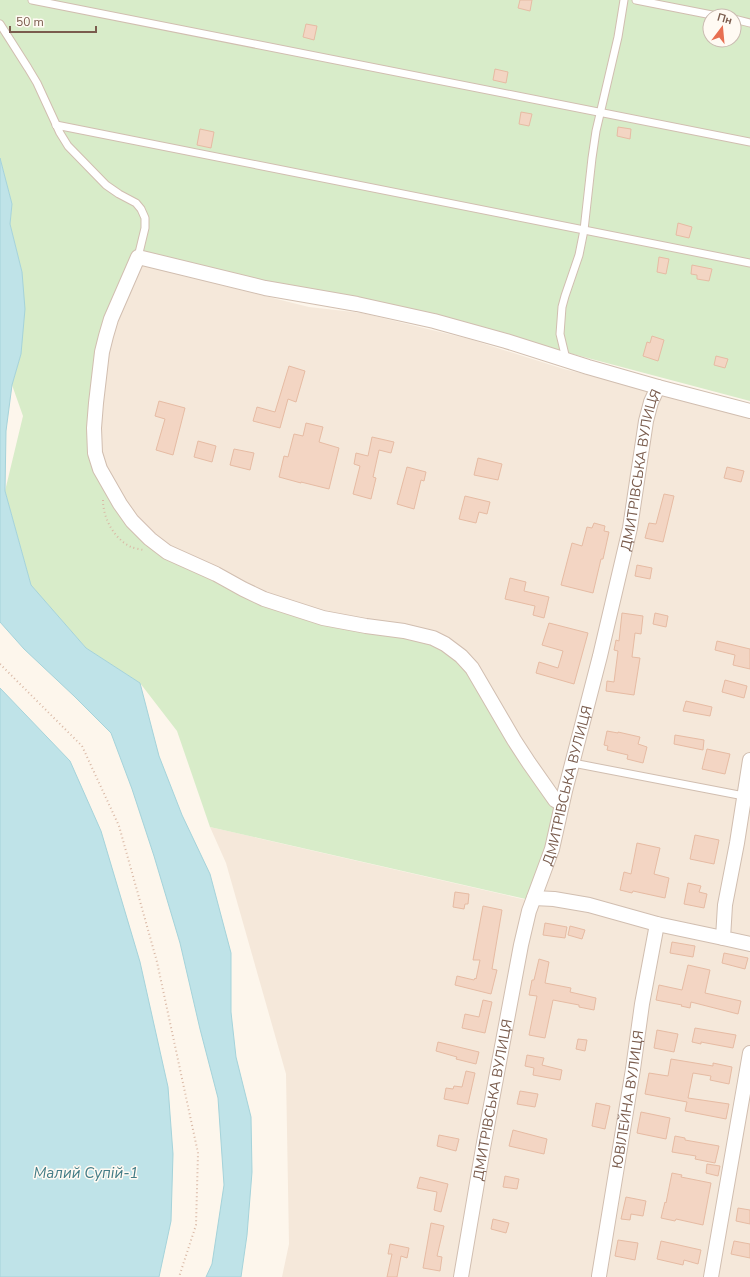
<svg xmlns="http://www.w3.org/2000/svg" width="750" height="1277" font-family="'Nunito Sans',sans-serif">
	<rect width="100%" height="100%" fill="#fdf6ec"/>
	<path fill="#f5e8da" d="M142,265l167,42 53,6 107,26 95,30 186,47v861h-468l7,-33 -3,-170 -60,-211 -16,-36 330,76 26,-98 -20,-23 -31,-55 -200,-116 -68,-22 -86,-41 -54,-70 -5,-23 -4,-25 5,-51 13,-57z"/>
	<path fill="#d8ecc9" fill-rule="evenodd" d="M0,0h750v401l-200,-53 -243,-55 -161,-41 -42,80 -8,137 42,65 19,19 25,13 61,28 191,49 31,22 37,62 16,32 21,30 18,18 -27,93 -320,-73 -33,-96 -37,-48 -54,-35 -55,-63 -26,-94 18,-75 -11,-31 9,-31 1,-82 -12,-48 2,-20 -12,-46zM710,16h24v24h-24z"/>
	<g fill="#bfe3e8" stroke="#a5d3da">
		<path d="M0,158l12,46 -2,20 12,48 3,37 -4,45 -9,31 -6,46 -1,60 26,94 55,63 54,35 19,73 23,59 28,59 21,79v59l5,45 15,60 1,55 -5,63 -6,42h-35l6,-13 12,-79 -6,-87 -18,-69 -20,-86 -26,-87 -22,-67 -21,-56 -37,-37 -50,-47 -24,-27z"/>
		<path d="M0,688l70,73 31,70 39,131 28,125 5,67 -2,67 -12,56h-159z"/>
	</g>
	<g fill="#f3d5c3" stroke="#e6bba3">
		<path d="M520,0h12l-2,11 -12,-3z"/>
		<path d="M306,24l11,2 -3,14 -11,-3z"/>
		<path d="M495,69l13,3 -2,11 -13,-3z"/>
		<path d="M521,112l11,2 -3,12 -10,-2z"/>
		<path d="M618,127l13,2 -1,10 -13,-3z"/>
		<path d="M200,129l14,3 -3,16 -14,-3z"/>
		<path d="M678,223l14,4 -3,11 -13,-3z"/>
		<path d="M659,257l10,2 -3,15 -9,-2z"/>
		<path d="M692,265l20,4 -3,12 -12,-2v-4l-6,-1z"/>
		<path d="M652,336l12,4 -6,21 -15,-5 4,-14 3,1z"/>
		<path d="M716,356l12,3 -3,9 -11,-3z"/>
		<path d="M289,366l16,5 -9,31 -8,-3 -8,29 -27,-7 4,-14 18,5z"/>
		<path d="M159,401l26,7 -12,47 -17,-5 9,-31 -10,-3z"/>
		<path d="M306,423l17,4 -4,15 20,6 -10,41 -28,-7v1l-22,-6 5,-21 4,1 6,-23 9,2z"/>
		<path d="M372,437l22,5 -3,11 -12,-3 -6,27 3,1 -5,21 -18,-5 7,-28 -6,-2 2,-11 12,3z"/>
		<path d="M198,441l18,5 -4,16 -18,-5z"/>
		<path d="M234,449l20,4 -4,17 -20,-5z"/>
		<path d="M478,458l24,6 -4,16 -24,-5z"/>
		<path d="M407,467l19,5 -2,9 -3,-1 -7,29 -17,-5z"/>
		<path d="M727,467l17,4 -3,11 -17,-4z"/>
		<path d="M664,494l10,2 -11,46 -18,-4 4,-15 7,1z"/>
		<path d="M465,496l25,6 -3,12 -8,-2 -3,11 -17,-4z"/>
		<path d="M594,523l11,3 -1,5 5,1 -6,27h-2l-8,34 -32,-8 11,-42 10,3 5,-19 5,1z"/>
		<path d="M637,565l15,3 -2,11 -15,-3z"/>
		<path d="M510,578l16,4 -2,9 25,6 -5,21 -11,-3 2,-9 -30,-7z"/>
		<path d="M622,613l21,3 -2,18 -6,-1 -3,24 8,1 -6,37 -28,-4 1,-10 7,1 4,-31 -4,-1 2,-10 3,1z"/>
		<path d="M655,613l13,3 -2,11 -13,-3z"/>
		<path d="M549,623l39,10 -14,51 -38,-11 3,-11 19,6 5,-17 -21,-6z"/>
		<path d="M717,641l33,8v20l-17,-4 2,-10 -20,-5z"/>
		<path d="M725,680l22,6 -3,12 -22,-6z"/>
		<path d="M686,701l26,6 -2,9 -27,-5z"/>
		<path d="M607,731l11,2v-1l22,5 -2,7 9,3 -4,16 -16,-4 1,-4 -21,-5 1,-4 -4,-1z"/>
		<path d="M675,735l29,5 -1,10 -29,-6z"/>
		<path d="M707,749l23,5 -5,20 -23,-5z"/>
		<path d="M695,835l24,5 -5,24 -24,-5z"/>
		<path d="M637,843l23,5 -6,26 15,4 -4,20 -32,-7 -1,2 -12,-3 4,-18 7,2z"/>
		<path d="M688,883l13,3 -2,6 8,2 -3,14 -20,-4z"/>
		<path d="M455,892l14,2 -1,10h-3l-1,5 -11,-2z"/>
		<path d="M483,906l19,4 -10,59 5,1 -6,24 -36,-9 2,-9 17,4 1,-2 1,1 4,-19h-7z"/>
		<path d="M545,923l22,4 -2,11 -22,-3z"/>
		<path d="M570,926l15,4 -3,9 -14,-4z"/>
		<path d="M672,942l23,4 -2,11 -23,-4z"/>
		<path d="M724,953l24,5 -3,11 -23,-6z"/>
		<path d="M539,959l10,3 -4,21 26,5 -1,4 26,6 -2,12 -15,-3v-2l-26,-5 -8,38 -16,-3 8,-39 -8,-1 3,-15h2z"/>
		<path d="M688,965l22,5 -5,23 36,8 -3,13 -47,-12 -1,6 -9,-2 1,-1 -26,-5 3,-15 23,5z"/>
		<path d="M483,1000l9,2 -7,31 -23,-5 3,-14 14,3z"/>
		<path d="M695,1028l41,7 -3,13 -32,-6v2l-9,-2z"/>
		<path d="M657,1030l21,4 -4,18 -20,-4z"/>
		<path d="M578,1039l9,1 -2,11 -9,-2z"/>
		<path d="M438,1042l41,10 -3,12 -20,-5 1,-2 -21,-6z"/>
		<path d="M527,1055l17,3 -2,7 20,5 -2,10 -27,-5 1,-7 -9,-2z"/>
		<path d="M671,1059l42,7v-3l19,4 -3,17 -19,-4 1,-4 -18,-3 -5,25 41,6 -3,15 -41,-8 2,-9 -42,-8 4,-21 19,3z"/>
		<path d="M466,1071l9,2 -7,31 -24,-5 2,-11 7,1 1,-3 8,1z"/>
		<path d="M520,1091l18,3 -3,13 -18,-3z"/>
		<path d="M596,1103l14,3 -5,23 -13,-3z"/>
		<path d="M641,1112l29,6 -4,21 -29,-6z"/>
		<path d="M513,1130l34,9 -3,15 -35,-8z"/>
		<path d="M439,1135l20,4 -3,12 -19,-5z"/>
		<path d="M675,1136l10,2v2l34,6 -4,17 -20,-4 1,-3 -24,-4z"/>
		<path d="M707,1164l13,2 -2,10 -12,-3z"/>
		<path d="M672,1173l10,2 -1,2 30,6 -8,42 -27,-6 -1,2 -14,-3 4,-16 1,1z"/>
		<path d="M505,1176l14,3 -2,10 -14,-2z"/>
		<path d="M420,1177l28,7 -7,28 -7,-2 3,-18 -20,-4z"/>
		<path d="M626,1197l20,4 -3,15 -12,-2 -1,6 -9,-1z"/>
		<path d="M738,1208l12,2v14l-14,-3z"/>
		<path d="M493,1219l16,4 -3,10 -15,-4z"/>
		<path d="M431,1223l13,3 -7,30 5,1 -2,14 -17,-3z"/>
		<path d="M618,1240l20,3 -3,17 -20,-4z"/>
		<path d="M661,1241l40,9 -3,14 -14,-4 -1,5 -26,-6z"/>
		<path d="M734,1241l16,3v14l-19,-4z"/>
		<path d="M390,1244l19,4 -2,10 -6,-2 -4,21h-10l5,-23h-4z"/>
	</g>
	<g fill="none" stroke-linecap="round" stroke-linejoin="round">
		<defs>
			<g id="service">
				<path d="M32,0l718,142"/>
				<path d="M636,0l81,16"/>
				<path d="M734,19l16,4"/>
				<path d="M0,24l28,44 9,15 23,50 8,13 38,39 13,9 17,9 5,6 4,9v10l-7,29"/>
				<path d="M56,125l694,138"/>
				<path d="M566,359l-6,-25 2,-27 3,-11 14,-41 5,-25 8,-72 4,-27 22,-94 6,-37"/>
				<path d="M573,763l171,33"/>
			</g>
			<g id="minor">
				<path d="M750,760l-13,83 -12,62 -2,33 27,6"/>
				<path d="M562,804l-7,-4 -26,-37 -15,-23 -42,-72 -11,-12 -16,-12 -12,-6 -29,-7 -38,-5 -43,-8 -59,-19 -21,-10 -27,-15 -49,-22 -17,-13 -18,-18 -12,-17 -20,-35 -5,-16 -1,-25 2,-25 6,-51 4,-16 5,-17 27,-62 127,31 92,16 77,17 72,20 82,26 70,20"/>
				<path d="M534,898l20,1 35,6 68,19 66,14"/>
				<path id="s1" d="M599,1276l34,-207 9,-65 15,-80"/>
				<path id="s2" d="M461,1277l22,-129 38,-203 8,-34 23,-62 13,-58 35,-135 30,-128 16,-107 5,-19 7,-15 92,24"/>
				<path d="M711,1277l39,-224"/>
			</g>
		</defs>
		<use href="#service" stroke="#d1beb0" stroke-width="9"/>
		<use href="#minor" stroke="#d1beb0" stroke-width="16"/>
		<g stroke="#d9b8a5" stroke-width="2" stroke-dasharray="1 3" stroke-linecap="butt">
			<path d="M103,500c0,18 11,39 28,47 3,1 8,2 12,3"/>
			<path d="M0,664l82,82 37,80 38,136 41,191 -2,72 -17,52"/>
		</g>
		<use href="#service" stroke="#fff" stroke-width="7"/>
		<use href="#minor" stroke="#fff" stroke-width="14"/>
	</g>
	<g text-anchor="middle" dominant-baseline="central" stroke-width="3" stroke-linejoin="round" paint-order="stroke">
		<g font-size="14" fill="#7a5c4d" stroke="#fffaf3">
			<text stroke="none"><textPath href="#s2" startOffset="828">ДМИТРІВСЬКА ВУЛИЦЯ</textPath></text>
			<text stroke="none"><textPath href="#s2" startOffset="504">ДМИТРІВСЬКА ВУЛИЦЯ</textPath></text>
			<text stroke="none"><textPath href="#s2" startOffset="180">ДМИТРІВСЬКА ВУЛИЦЯ</textPath></text>
			<text stroke="none"><textPath href="#s1" startOffset="179">ЮВІЛЕЙНА ВУЛИЦЯ</textPath></text>
		</g>
		<g font-size="15" font-style="italic" fill="#437c86" stroke="#fffaf3">
			<text x="86" y="1173">Малий Супій-1</text>
		</g>
	</g>
	<g transform="translate(722 28) rotate(16)"><circle r="19" fill="#fffaf3" stroke="#cabbb1"/>
	<path d="M0-3L7 15L0 10L-7 15Z" fill="#e76f51"/>
	<text y="-6" font-size="11" font-weight="bold" text-anchor="middle" fill="#7a5c4d">Пн</text>
	</g>
	<path d="M10 26v6h86v-6" fill="none" stroke="#7a5c4d" stroke-width="2"/>
	<text x="16" y="26" font-size="12" fill="#7a5c4d" stroke="#fffaf3" stroke-width="3" paint-order="stroke">50 m</text>
</svg>
